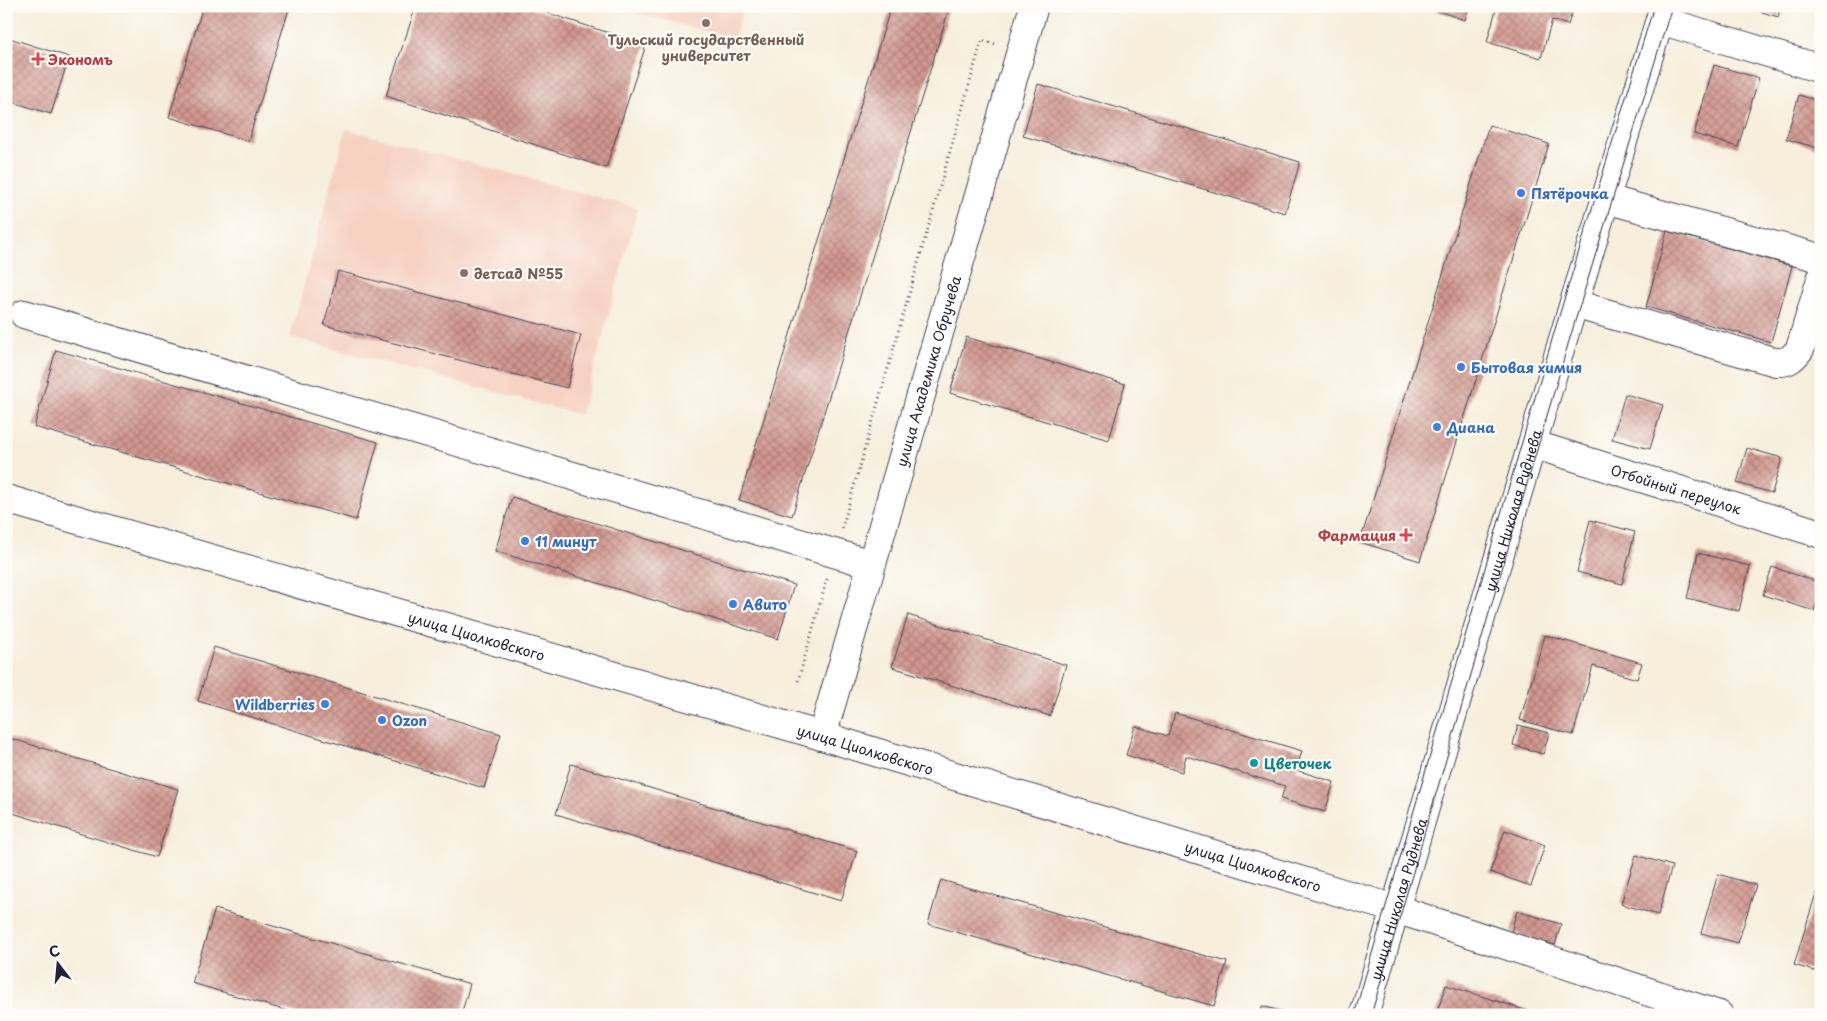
<svg xmlns="http://www.w3.org/2000/svg" width="1827" height="1021" font-family="'Playpen Sans',sans-serif">
	<defs>
		<pattern id="building-cross-hatch" width="8" height="8" patternUnits="userSpaceOnUse" patternTransform="scale(1.25)"><rect width="8" height="8" fill="#d2978f"/><path d="M0 0l8 8M0 8l8-8" fill="none" stroke="#aa7b76"/></pattern>
	</defs>
	<rect width="100%" height="100%" fill="#fdfcf7"/>
	<filter id="ink" filterUnits="userSpaceOnUse"><feTurbulence type="fractalNoise" baseFrequency=".02" numOctaves="2"/><feDisplacementMap in="SourceGraphic" scale="10" xChannelSelector="R" yChannelSelector="G"/><feConvolveMatrix kernelMatrix="1 2 1 2 8 2 1 2 1" color-interpolation-filters="sRGB"/></filter>
	<filter id="wash" filterUnits="userSpaceOnUse"><feTurbulence type="fractalNoise" baseFrequency=".0096" numOctaves="4" result="noise"/><feDisplacementMap in="SourceGraphic" scale="20" xChannelSelector="R" yChannelSelector="G"/><feGaussianBlur stdDeviation="1.12" result="paint"/><feColorMatrix in="noise" values="0 0 0 0 0 0 0 0 0 0 0 0 0 0 0 0 0 1.4 0 .05"/><feComposite in="paint" operator="in"/></filter>
	<g filter="url(#wash)">
		<rect width="100%" height="100%" fill="#f7eedc"/>
		<g fill="#f6d2c3">
			<path d="M611,6h132l-8,33z"/>
			<path d="M346,129l292,79 -57,207 -291,-78z"/>
		</g>
		<g id="blocks">
			<g fill="url(#building-cross-hatch)">
				<path d="M203,6h87l-42,135 -79,-24z"/>
				<path d="M416,6h110l120,39 -40,123 -220,-72z"/>
				<path d="M891,6h59l-158,510 -53,-16z"/>
				<path d="M1422,6h47l-4,14z"/>
				<path d="M1497,6h77l-6,19 -16,-5 -11,38 -54,-16z"/>
				<path d="M1743,6h38l-3,11z"/>
				<path d="M6,37l63,20 -18,57 -45,-14z"/>
				<path d="M1714,65l45,13 -21,69 -44,-13z"/>
				<path d="M1038,84l262,78 -15,51 -262,-77z"/>
				<path d="M1799,95l22,7v47l-35,-10z"/>
				<path d="M1489,125l60,19 -129,417 -60,-19z"/>
				<path d="M1667,231l125,35 -21,76 -125,-35z"/>
				<path d="M338,271l243,64 -14,53 -243,-63z"/>
				<path d="M966,337l159,47 -16,56 -159,-47z"/>
				<path d="M56,350l322,92 -22,78 -322,-93z"/>
				<path d="M1625,394l38,11 -13,44 -38,-10z"/>
				<path d="M1747,448l35,10 -10,35 -35,-10z"/>
				<path d="M512,497l282,88 -16,54 -283,-88z"/>
				<path d="M1590,520l45,12 -13,52 -45,-12z"/>
				<path d="M1698,553l52,13 -11,45 -52,-13z"/>
				<path d="M1772,567l49,16v8l-7,20 -51,-16z"/>
				<path d="M908,615l158,50 -16,51 -158,-49z"/>
				<path d="M1545,635l97,28 -5,16 -44,-13 -20,69 -53,-15z"/>
				<path d="M214,647l287,87 -17,54 -286,-87z"/>
				<path d="M1175,713l127,38 -6,19 38,12 -9,30 -44,-13 4,-13 -99,-30 -4,16 -56,-17 9,-29 33,10z"/>
				<path d="M1518,725l31,8 -6,21 -30,-9z"/>
				<path d="M6,737l172,52 -21,68 -151,-46z"/>
				<path d="M571,764l286,87 -16,50 -285,-87z"/>
				<path d="M1505,830l40,15 -14,41 -41,-14z"/>
				<path d="M1636,855l36,11 -14,49 -37,-11z"/>
				<path d="M1718,874l38,11 -18,58 -37,-10z"/>
				<path d="M941,880l286,82 -13,44 -286,-82z"/>
				<path d="M1816,893l5,1v79l-27,-8z"/>
				<path d="M215,909l255,75 -9,31h-160l-109,-32z"/>
				<path d="M1517,911l44,13 -6,21 -44,-13z"/>
				<path d="M1446,985l92,29v1h-102z"/>
				<path d="M1262,1006l29,8v1h-31z"/>
			</g>
		</g>
	</g>
	<g filter="url(#ink)">
		<use href="#blocks" fill-opacity="0" stroke="#424153" stroke-width="1"/>
		<g fill="none" stroke-linecap="round" stroke-linejoin="round">
			<defs>
				<g id="minor">
					<path d="M1660,20l161,49"/>
					<path d="M1606,199l210,58 5,4"/>
					<path d="M1574,304l202,58c12,1 17,-4 24,-13l21,-70"/>
					<path d="M24,314l847,250"/>
					<path id="s1" d="M1532,444l289,90"/>
					<path id="s2" d="M6,499l816,237 580,175 317,104"/>
					<path id="s3" d="M822,736l212,-730"/>
					<path id="s4" d="M1364,1015l199,-676 101,-333"/>
				</g>
			</defs>
			<use href="#minor" stroke="#424153" stroke-width="30"/>
			<g stroke="#424153" stroke-width="3" stroke-dasharray="1 4" stroke-linecap="butt">
				<path d="M842,528l140,-488 13,4"/>
				<path d="M798,681l29,-102"/>
			</g>
			<use href="#minor" stroke="#fff" stroke-width="28"/>
			<g stroke="#22223b" stroke-width="1">
				<path d="M1354,1015l202,-689 98,-320"/>
				<path d="M1371,1015l198,-674 103,-335"/>
			</g>
		</g>
	</g>
	<g fill="#8d6e63" stroke="#fdfcf7" stroke-width="2">
		<circle cx="706" cy="23" r="5"/>
		<circle cx="464" cy="273" r="5"/>
	</g>
	<g fill="#e0444e" stroke="#fdfcf7" stroke-width="2">
		<path d="M35.5 51.5h5v5h5v5h-5v5h-5v-5h-5v-5h5z"/>
		<path d="M1403.5 527.5h5v5h5v5h-5v5h-5v-5h-5v-5h5z"/>
	</g>
	<g fill="#3f7fe0" stroke="#fdfcf7" stroke-width="2">
		<circle cx="1521" cy="193" r="5"/>
		<circle cx="1461" cy="367" r="5"/>
		<circle cx="1437" cy="427" r="5"/>
		<circle cx="525" cy="541" r="5"/>
		<circle cx="733" cy="604" r="5"/>
		<circle cx="325" cy="704" r="5"/>
		<circle cx="382" cy="720" r="5"/>
	</g>
	<circle fill="#0f9aa8" stroke="#fdfcf7" stroke-width="2" cx="1254" cy="763" r="5"/>
	<g text-anchor="middle" dominant-baseline="central" stroke-width="4.5" stroke-linejoin="round" paint-order="stroke">
		<g font-size="14" font-weight="bold" fill="#785e54" stroke="#fdfcf7">
			<text x="706" y="39">Тульский государственный<tspan x="706" dy="16">университет</tspan></text>
			<text x="474" y="273" text-anchor="start">детсад №55</text>
		</g>
		<g font-size="14" font-weight="bold" fill="#be3a42" stroke="#fdfcf7" text-anchor="start">
			<text x="48" y="59">Экономъ</text>
			<text x="1396" y="535" text-anchor="end">Фармация</text>
		</g>
		<g font-size="14" font-weight="bold" fill="#366cbe" stroke="#fdfcf7" text-anchor="start">
			<text x="1531" y="193">Пятёрочка</text>
			<text x="1471" y="367">Бытовая химия</text>
			<text x="1447" y="427">Диана</text>
			<text x="535" y="541">11 минут</text>
			<text x="743" y="604">Авито</text>
			<text x="315" y="704" text-anchor="end">Wildberries</text>
			<text x="392" y="720">Ozon</text>
		</g>
		<g font-size="14" fill="#22223b" stroke="#fdfcf7">
			<text stroke="none"><textPath href="#s3" startOffset="380">улица Академика Обручева</textPath></text>
			<text stroke="none"><textPath href="#s1" startOffset="151">Отбойный переулок</textPath></text>
			<text stroke="none"><textPath href="#s4" startOffset="526">улица Николая Руднева</textPath></text>
			<text stroke="none"><textPath href="#s2" startOffset="490">улица Циолковского</textPath></text>
			<text stroke="none"><textPath href="#s2" startOffset="895">улица Циолковского</textPath></text>
			<text stroke="none"><textPath href="#s2" startOffset="1300">улица Циолковского</textPath></text>
			<text stroke="none"><textPath href="#s4" startOffset="121">улица Николая Руднева</textPath></text>
		</g>
		<g font-size="14" font-weight="bold" fill="#0d838f" stroke="#fdfcf7" text-anchor="start">
			<text x="1264" y="763">Цветочек</text>
		</g>
	</g>
	<rect width="1827" height="1021" fill="none" stroke="#fdfcf7" stroke-width="25"/>
	<g transform="translate(58 964) rotate(344)" stroke="#fdfcf7" stroke-width="4" paint-order="stroke">
	<path d="M0-4L9 19L0 12L-9 19Z" fill="#22223b"/>
	<text y="-8" font-size="14" font-weight="bold" text-anchor="middle" fill="#22223b">С</text>
	</g>
</svg>
